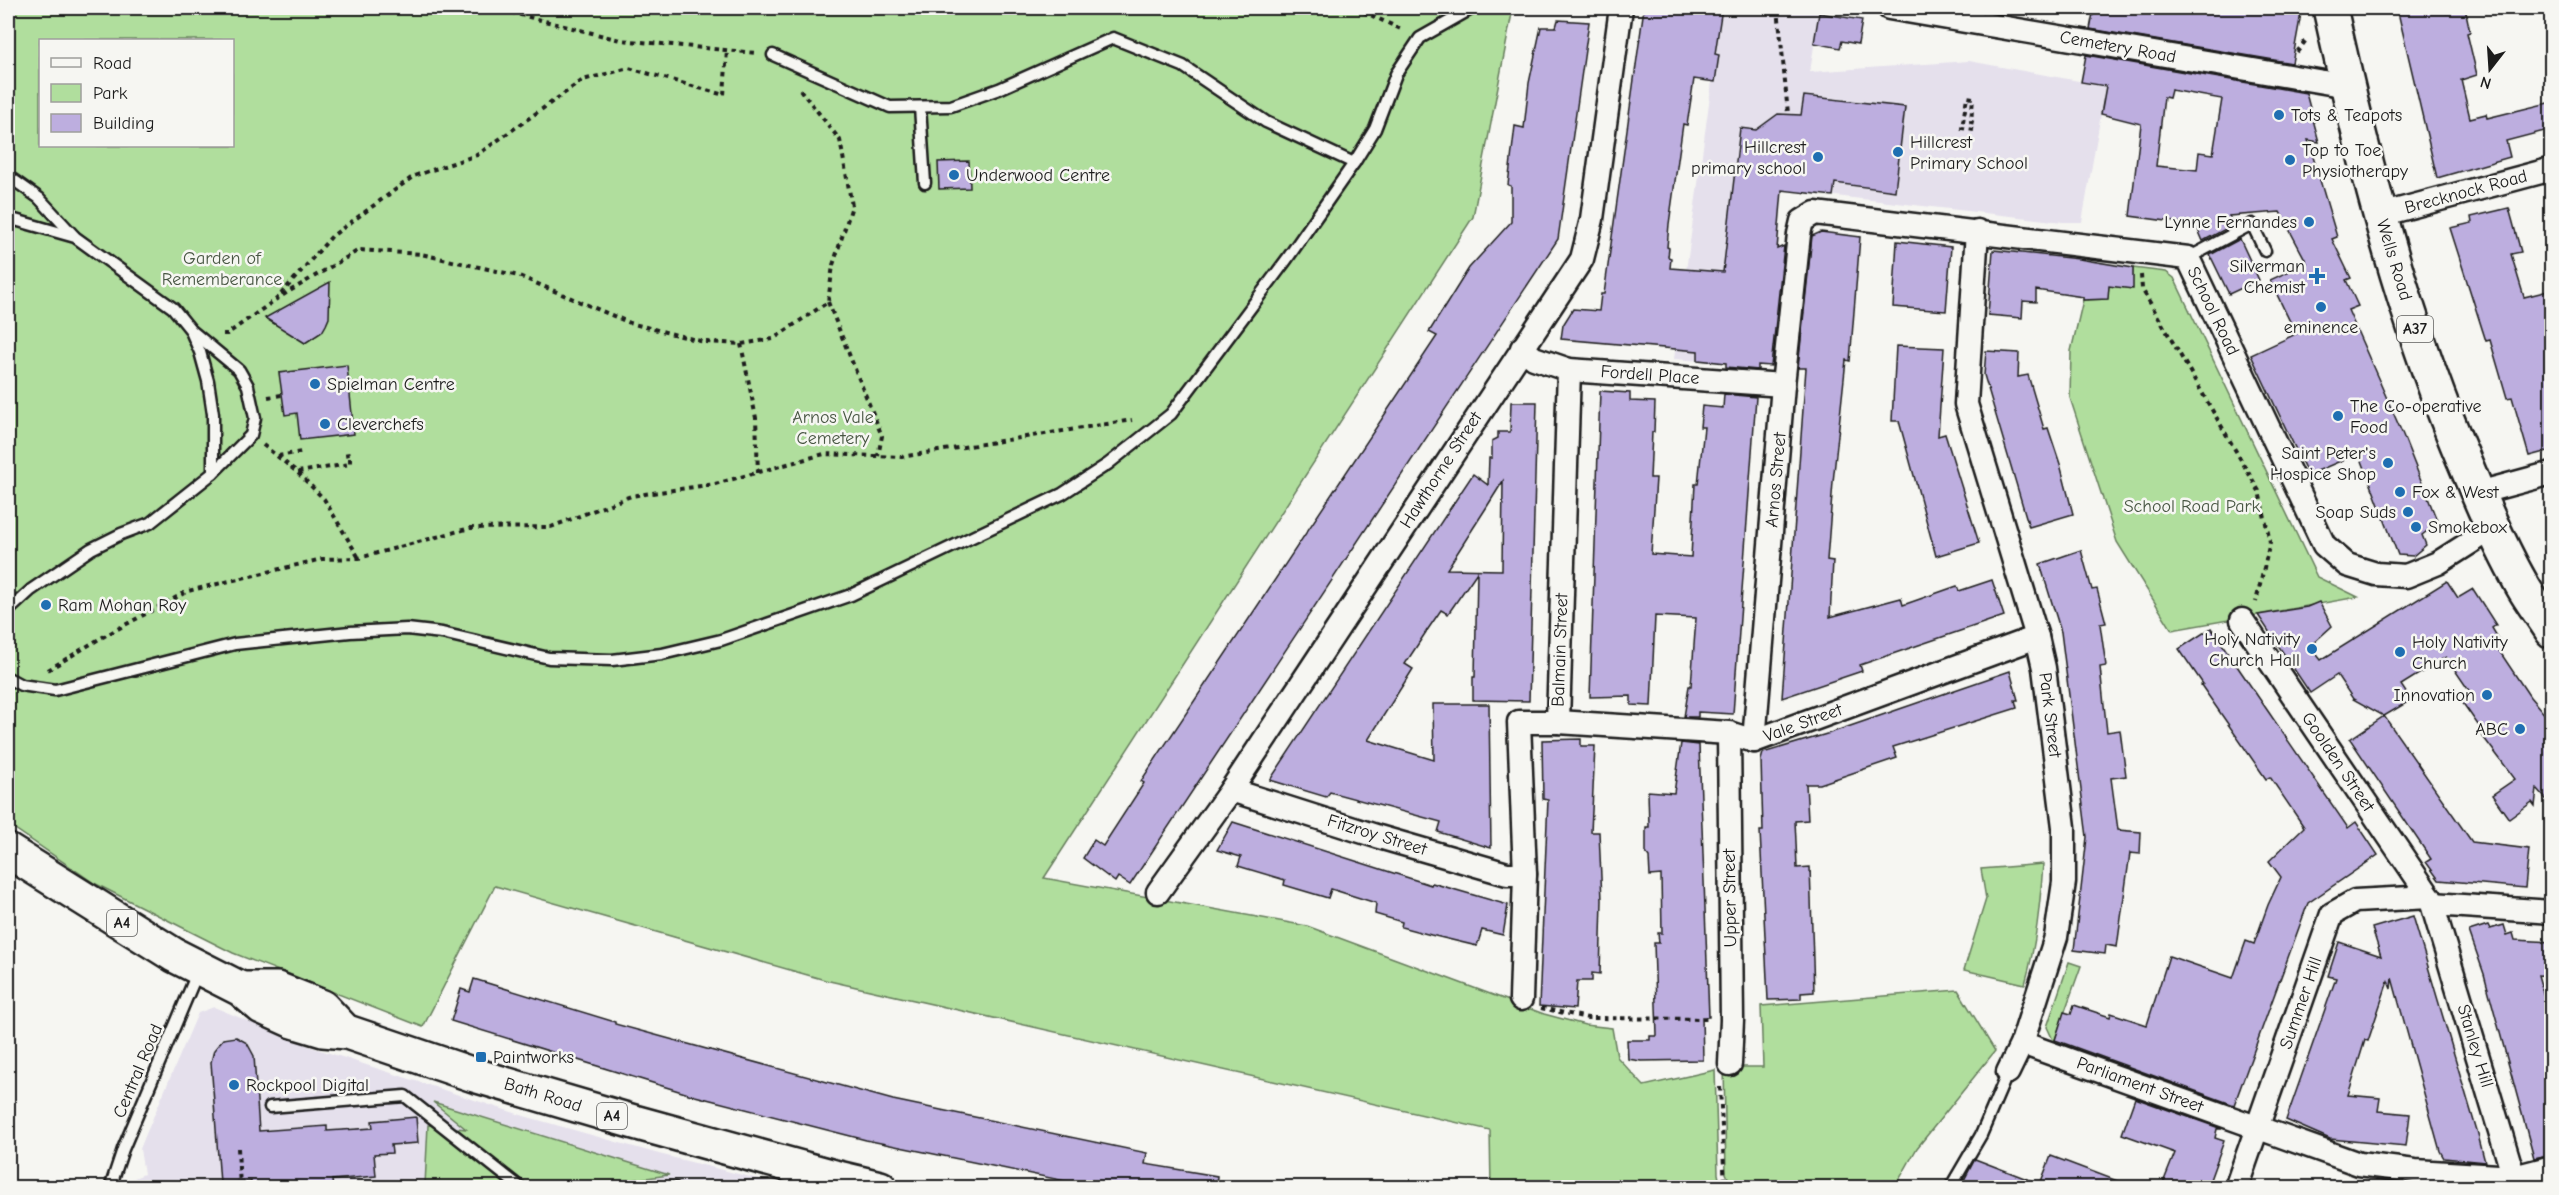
<svg xmlns="http://www.w3.org/2000/svg" width="2559" height="1195" font-family="'Comic Neue',sans-serif">
	<rect width="100%" height="100%" fill="#f6f6f2"/>
	<filter id="ink" filterUnits="userSpaceOnUse"><feTurbulence type="fractalNoise" baseFrequency=".0167" numOctaves="2"/><feDisplacementMap in="SourceGraphic" scale="12" xChannelSelector="R" yChannelSelector="G"/><feConvolveMatrix kernelMatrix="1 2 1 2 8 2 1 2 1" color-interpolation-filters="sRGB"/></filter>
	<g filter="url(#ink)">
		<g fill="#e5e0ec">
			<path d="M1722,8h67l30,5 -9,59 159,-11 137,25 -24,136h-19l-280,-32 -14,176 -95,-7z"/>
			<path d="M214,1007l97,40 213,69 135,38 131,33 -679,1 33,-14 -4,-25 6,-15 52,-121z"/>
		</g>
		<g fill="#b0de9d" stroke="#667d5c" stroke-width="1.5" fill-rule="evenodd">
			<path d="M8,8h1505l-40,209 -429,661 263,48 237,88 41,11 27,3 5,29 27,29 71,-16 3,104 3,13h-230l-1,-57 -665,-150 -330,-94 -72,141 -190,-74 -139,-70 -86,-59zM40,40h192v106h-192z"/>
			<path d="M2133,268l33,4 8,6 143,299 41,20 -186,33 -55,-88 -47,-144 1,-47 12,-51 24,-1 2,-13 23,3z"/>
			<path d="M2043,864c-3,41 -7,81 -18,120l-61,-14 22,-71 -5,-30z"/>
			<path d="M2069,962l12,4 -27,76 -7,-15z"/>
			<path d="M1958,990l37,61 -78,97 -22,39h-163l-6,-14 -2,-106h39l-2,-61z"/>
			<path d="M433,1102l236,73 -97,13h-124l-23,-3 3,-60 38,4z"/>
		</g>
		<g fill="#bdaedf" stroke="#1c1c1c" stroke-width="1.5" fill-rule="evenodd">
			<path d="M1644,8h78l-7,46 4,1 -4,27 -21,-3 -7,46 -4,-1 -14,100 -2,23 2,1 -1,9 3,1 -1,10 53,4 17,-144 16,2 22,-16 23,1 3,-19 101,11 -10,84 -60,-8 -2,13 -51,-6 -5,59 7,-3 -13,120 -13,-1v5l-32,-3v-4l-28,-3v-9l-137,-12 2,-14 10,-16 26,2 2,-17h3z"/>
			<path d="M2094,8h208l-10,55 -202,-34z"/>
			<path d="M2397,8h47l2,5 19,-5 5,24 -3,1 10,42 -16,5 9,38 16,-4 1,4 65,-16v27l-46,12 4,16 -73,21z"/>
			<path d="M1819,13l43,7 -4,24 -16,-3 -2,7 -26,-5z"/>
			<path d="M1558,20l31,2 -31,217 -428,646 -12,-8 -3,5 -32,-24 11,-18 9,6 41,-63 -3,-2 296,-445 -8,-4 40,-64 42,-46v-36l-3,-1 7,-59 9,2 5,-45 12,-56h15z"/>
			<path d="M2086,55l220,38 13,49 -11,-2 29,97 -5,2 19,39 -5,2 12,26 -10,4 55,125 35,88 -16,12 4,10 -13,11 -15,-1 -39,-102 -51,22 -57,-120 45,-21 -26,-54 37,-17 -27,-51 -51,4 4,9 -30,16 -7,-16 -66,-9 11,-92 -40,-10 5,-28 -25,-4zM2171,90l51,9 -9,55 -14,-2 -2,18 -41,-4 8,-69 5,1z"/>
			<path d="M969,161l1,27 -31,1 -1,-27z"/>
			<path d="M2509,208l12,44 -10,2 13,43 28,-7v160l-23,6 -17,-59 -5,1 -17,-58 -4,1 -36,-113 22,-5 -1,-6z"/>
			<path d="M1821,232l39,5 -10,124 -4,-1 -13,122 -6,78 6,1 -3,56 71,-19 2,7 54,-19 2,5 33,-11 12,36 -144,49 2,6 -80,27 24,-330h-8l14,-132z"/>
			<path d="M2240,239l19,41 -30,14 -19,-39z"/>
			<path d="M1897,241l54,6 -5,64 -53,-4z"/>
			<path d="M1993,250l86,9 54,9v21l-24,-3 -1,13 -25,1v-3l-47,-7v12l-13,-1 -1,17 -34,-3z"/>
			<path d="M330,282l-1,36 -3,7 -4,7 -17,11 -40,-25z"/>
			<path d="M1896,346l48,2 -6,88 7,-2 34,109 -43,13 -37,-135h-7z"/>
			<path d="M1986,351l33,2 -1,24 10,-2 16,54 4,-1 12,36 13,50 -44,13 -45,-152z"/>
			<path d="M347,365l7,69 -54,6 -3,-27 -12,2 -6,-42z"/>
			<path d="M1600,391l30,2v8l25,1 -1,30h-2l-2,46h6l-5,76 40,3 4,-73h3l6,-57h-4l2,-21 21,2 1,-14 32,3 -23,317 -35,-2v5h-14l5,-31h2l5,-68 -41,-2 -4,90 -20,-1v-9l-41,1z"/>
			<path d="M1511,402h26l-8,299 -56,-1v-23h2l2,-105 -29,42 -7,-4 -15,22 -21,32 8,5 -45,71 66,20 -1,-56h56l2,144 -53,-16 3,-10 -111,-30 -4,5 -56,-17 203,-306 15,11 1,-27h3v-17l6,-3v-6h12zM1503,481l-1,89 -55,-1 41,-64z"/>
			<path d="M2081,550l11,40 5,-1 9,34 -6,1 6,42 -6,1 4,38 3,27 13,-2 6,46 -15,2 7,52 23,2 -1,22 -10,-1 -13,94 -11,-2 -1,9 -31,-4 13,-113 -26,-205 -21,-68z"/>
			<path d="M2447,581l11,17 15,-9 23,36 -4,3 9,15 -5,3 34,51 22,26v83l-15,-17 -2,17 -3,-4 -23,17 -17,-24 23,-16 -34,-45 2,-2 -23,-33 10,-7 -24,-35 -45,28 10,15 -27,16 88,126 57,7 -4,39 -86,-8 -13,-18 5,-3 -81,-120 34,-23 -31,-17 -16,-24 -27,18 -52,-78 49,-8 12,-5 13,24 -22,20 11,14z"/>
			<path d="M2211,628l137,200 8,-6 22,33 -70,48 -74,202 -179,-65 9,-28 7,2 3,-9 36,12 1,-4 36,12 22,-69 64,22 13,-37 8,3 14,-39 13,-28 -12,-16 35,-34 -34,-50 -4,2 -65,-94 2,-1 -24,-35z"/>
			<path d="M2010,671l8,29h-3l2,8 -124,39 4,11 -77,26h-14l2,36 -13,1 1,21 1,26 13,-1 4,125 -13,1v6l-33,1 -8,-169h3l-2,-71 2,-7 67,-20z"/>
			<path d="M1581,739v7h14l-4,86h8l3,68 -2,74 -8,-1v8h-15l-2,28 -36,-3 9,-206 -5,-1 -1,-59z"/>
			<path d="M1681,743l18,2 10,272h-7l1,43 -62,1 -13,-2 -1,-19h23v-4h7l-3,-93h5l-1,-10h4l-1,-58 -11,1 -1,-19 -3,-4v-26h3l-1,-36 26,2z"/>
			<path d="M1233,822l198,63 1,-2 76,22 -5,30 -21,-5 -5,16 -46,-11 -30,-8 1,-5 -27,-8 1,-11 -45,-14 -3,9 -44,-13 1,-5 -47,-14 3,-9 -24,-7z"/>
			<path d="M2413,916l65,219 7,27 -41,-4 -4,-7 -48,-173 -1,11 -3,-8 -20,60 -3,-1 -17,55 32,3 -2,13 32,3 -4,32 -76,-7 -44,-19 50,-142 -8,-2 11,-34 42,14 -9,-28z"/>
			<path d="M2488,925l2,4 14,-4 3,10 6,-2 2,7 37,2v34l-14,-1 11,39 -5,1 8,24v115l-18,4 -50,-184 -15,-43z"/>
			<path d="M474,979l141,43v2l278,76 254,53 -2,11 72,12 -1,12h-117l-233,-48 -171,-44 -244,-75 10,-32 9,3z"/>
			<path d="M236,1037l11,6 7,13 5,75 68,-5v5l46,-3 -1,-7 44,-4 2,26 -27,2 1,8 -18,1 2,22 -44,4 1,8h-36v-5l-46,4v-6l-31,2 -9,-121 3,-12 9,-11z"/>
			<path d="M2135,1098l87,31h-5l-2,9 9,3 -17,47h-46l14,-35 -53,-19z"/>
			<path d="M2051,1156l77,29v3h-168l15,-29 65,25z"/>
		</g>
		<g fill="none" stroke-linecap="round" stroke-linejoin="round">
			<defs>
				<g id="lane">
					<path d="M773,55l117,52 61,-1 48,-17 114,-51 70,28 83,56 88,41"/>
					<path d="M920,107l5,76"/>
					<path d="M8,176l31,22 35,38"/>
					<path d="M8,218l67,19 98,71 17,21 10,23 8,29 5,33v59l-63,50 -29,11 -30,15 -60,41 -23,21"/>
					<path d="M2188,258l64,-34 13,27"/>
					<path d="M192,331l47,39 9,16 7,32 -4,17 -38,38"/>
					<path d="M8,678l13,7 34,5 180,-46 115,-12 57,-3 35,4 107,25 63,2 50,-6 59,-14 130,-45 211,-101 46,-30 63,-50 116,-155 67,-96 21,-34 21,-55 24,-36 53,-30"/>
					<path d="M270,1107l135,-11 116,92"/>
					<path d="M110,1188l13,-39 75,-178"/>
					<path d="M658,1188h17"/>
					<path d="M1950,1188l31,-53 27,-63"/>
				</g>
				<g id="street">
					<path d="M1889,8l458,78"/>
					<path d="M2380,215l172,-46"/>
					<path d="M1977,231l-11,173 71,233 7,31 20,159v55l-8,55 -34,106 -14,29"/>
					<path d="M1522,348l12,10 35,12 214,15"/>
					<path d="M2478,493l74,-20"/>
					<path d="M2242,620l188,277 87,291"/>
					<path d="M1558,722l171,11 25,8 283,-104"/>
					<path d="M1729,733l3,287 -2,44"/>
					<path d="M1754,741l29,-356 16,-151 3,-13 13,-8 373,45 136,287 23,20 29,9 30,2 32,-13 55,-35"/>
					<path d="M1231,790l148,47 128,37h18"/>
					<path d="M1158,892l73,-102 351,-531 10,-40 29,-211"/>
					<path d="M2433,904l119,8"/>
					<path d="M1521,999l4,-125 -6,-152h39l11,-352"/>
					<path d="M2022,1043l337,121 56,7 99,6 38,-10"/>
					<path d="M2236,1188l96,-274 23,-13 75,-4"/>
				</g>
				<g id="highway">
					<path d="M2330,8c34,156 74,314 138,462 16,39 33,78 54,115 9,16 20,30 30,46"/>
					<path d="M8,851l166,104 67,34 21,18 31,14 30,9 24,2 127,43 160,47 200,55 46,11"/>
					<path d="M246,989h31l45,18 19,20"/>
				</g>
			</defs>
			<use href="#lane" stroke="#1c1c1c" stroke-width="15"/>
			<use href="#street" stroke="#1c1c1c" stroke-width="27"/>
			<use href="#highway" stroke="#1c1c1c" stroke-width="38"/>
			<g stroke="#1c1c1c" stroke-width="4" stroke-dasharray="4.5 4.5" stroke-linecap="butt">
				<path d="M493,8l127,32 136,13"/>
				<path d="M1355,8l48,22"/>
				<path d="M1778,8l10,106"/>
				<path d="M2297,52l10,-13"/>
				<path d="M1974,130l-12,-2 5,-31 6,1 -2,24 4,1"/>
				<path d="M2141,275l1,14 117,202 11,51 -14,60"/>
				<path d="M281,294l51,-58 82,-60 63,-21 106,-75 46,-12 95,27 3,-45"/>
				<path d="M828,302l54,134 -4,20"/>
				<path d="M223,334h4l51,-36 81,-48 62,4 98,22 111,47 74,19 37,2 32,-5 55,-37 5,-37 19,-59 -12,-66 -42,-53"/>
				<path d="M741,344l15,74 2,55"/>
				<path d="M268,397l14,-2"/>
				<path d="M263,445l34,27 27,27 35,59"/>
				<path d="M278,456l24,-4"/>
				<path d="M298,472l52,-8v-10l-7,1"/>
				<path d="M48,670l51,-31 89,-48 134,-32 37,-1 111,-30 81,-1 80,-31 84,-12 109,-30 77,3 231,-37"/>
				<path d="M1541,1008l47,10 121,1"/>
				<path d="M1720,1087l5,101"/>
				<path d="M238,1148l2,40"/>
				<path d="M2142,1188l3,-8"/>
			</g>
			<use href="#lane" stroke="#f6f6f2" stroke-width="10"/>
			<use href="#street" stroke="#f6f6f2" stroke-width="22"/>
			<use href="#highway" stroke="#f6f6f2" stroke-width="33"/>
		</g>
	</g>
	<g fill="#1f6fb2" stroke="#f6f6f2" stroke-width="2">
		<circle cx="2279" cy="115" r="6"/>
		<circle cx="1898" cy="152" r="6"/>
		<circle cx="1818" cy="157" r="6"/>
		<circle cx="2290" cy="160" r="6"/>
		<circle cx="954" cy="175" r="6"/>
		<circle cx="2309" cy="222" r="6"/>
		<path d="M2314 267h6v6h6v6h-6v6h-6v-6h-6v-6h6z"/>
		<circle cx="2321" cy="307" r="6"/>
		<circle cx="315" cy="384" r="6"/>
		<circle cx="2338" cy="416" r="6"/>
		<circle cx="325" cy="424" r="6"/>
		<circle cx="2388" cy="463" r="6"/>
		<circle cx="2400" cy="492" r="6"/>
		<circle cx="2408" cy="512" r="6"/>
		<circle cx="2416" cy="527" r="6"/>
		<circle cx="46" cy="605" r="6"/>
		<circle cx="2312" cy="649" r="6"/>
		<circle cx="2400" cy="652" r="6"/>
		<circle cx="2487" cy="695" r="6"/>
		<circle cx="2520" cy="729" r="6"/>
		<rect x="475" y="1051" width="12" height="12" rx="3"/>
		<circle cx="234" cy="1085" r="6"/>
	</g>
	<g text-anchor="middle" dominant-baseline="central" stroke-width="5" stroke-linejoin="round" paint-order="stroke">
		<g fill="#f6f6f2" stroke="#5d5d5c" stroke-width="1.5">
			<rect x="2397" y="316" width="36" height="26" rx="4.5"/>
			<rect x="107" y="910" width="30" height="26" rx="4.5"/>
			<rect x="597" y="1103" width="30" height="26" rx="4.5"/>
		</g>
		<g font-size="16" font-weight="bold" fill="#1c1c1c">
			<text x="2415" y="329">A37</text>
			<text x="122" y="923">A4</text>
			<text x="612" y="1116">A4</text>
		</g>
		<g font-size="18" fill="#1c1c1c" stroke="#f6f6f2">
			<text transform="translate(2118 47) rotate(10)">Cemetery Road</text>
			<text transform="translate(2466 192) rotate(-15)">Brecknock Road</text>
			<text transform="translate(2394 260) rotate(73)">Wells Road</text>
			<text transform="translate(2213 311) rotate(64)">School Road</text>
			<text transform="translate(1650 375) rotate(4)">Fordell Place</text>
			<text transform="translate(1441 470) rotate(-57)">Hawthorne Street</text>
			<text transform="translate(1776 480) rotate(-85)">Arnos Street</text>
			<text transform="translate(1560 650) rotate(-88)">Balmain Street</text>
			<text transform="translate(2050 715) rotate(83)">Park Street</text>
			<text transform="translate(1803 723) rotate(-20)">Vale Street</text>
			<text transform="translate(2338 762) rotate(56)">Goolden Street</text>
			<text transform="translate(1377 835) rotate(17)">Fitzroy Street</text>
			<text transform="translate(1730 898) rotate(-91)">Upper Street</text>
			<text transform="translate(2301 1003) rotate(-71)">Summer Hill</text>
			<text transform="translate(2475 1046) rotate(73)">Stanley Hill</text>
			<text transform="translate(138 1071) rotate(-67)">Central Road</text>
			<text transform="translate(2140 1085) rotate(20)">Parliament Street</text>
			<text transform="translate(543 1095) rotate(17)">Bath Road</text>
		</g>
		<g font-size="18" fill="#1c1c1c" stroke="#f6f6f2" text-anchor="start">
			<text x="2291" y="115">Tots &amp; Teapots</text>
			<text x="1910" y="142">Hillcrest<tspan x="1910" dy="21">Primary School</tspan></text>
			<text x="1806" y="147" text-anchor="end">Hillcrest<tspan x="1806" dy="21">primary school</tspan></text>
			<text x="2302" y="150">Top to Toe<tspan x="2302" dy="21">Physiotherapy</tspan></text>
			<text x="966" y="175">Underwood Centre</text>
			<text x="2297" y="222" text-anchor="end">Lynne Fernandes</text>
			<text x="2305" y="266" text-anchor="end">Silverman<tspan x="2305" dy="21">Chemist</tspan></text>
			<text x="2321" y="327" text-anchor="middle">eminence</text>
			<text x="327" y="384">Spielman Centre</text>
			<text x="2350" y="406">The Co-operative<tspan x="2350" dy="21">Food</tspan></text>
			<text x="337" y="424">Cleverchefs</text>
			<text x="2376" y="453" text-anchor="end">Saint Peter's<tspan x="2376" dy="21">Hospice Shop</tspan></text>
			<text x="2412" y="492">Fox &amp; West</text>
			<text x="2396" y="512" text-anchor="end">Soap Suds</text>
			<text x="2428" y="527">Smokebox</text>
			<text x="58" y="605">Ram Mohan Roy</text>
			<text x="2300" y="639" text-anchor="end">Holy Nativity<tspan x="2300" dy="21">Church Hall</tspan></text>
			<text x="2412" y="642">Holy Nativity<tspan x="2412" dy="21">Church</tspan></text>
			<text x="2475" y="695" text-anchor="end">Innovation</text>
			<text x="2508" y="729" text-anchor="end">ABC</text>
			<text x="493" y="1057">Paintworks</text>
			<text x="246" y="1085">Rockpool Digital</text>
		</g>
		<g font-size="18" fill="#485643" stroke="#f6f6f2">
			<text x="222" y="258">Garden of<tspan x="222" dy="21">Rememberance</tspan></text>
			<text x="833" y="417">Arnos Vale<tspan x="833" dy="21">Cemetery</tspan></text>
			<text x="2192" y="506">School Road Park</text>
		</g>
	</g>
	<rect width="2559" height="1195" fill="none" stroke="#f6f6f2" stroke-width="30"/>
	<rect x="15" y="15" width="2529" height="1165" fill="none" stroke="#1c1c1c" stroke-width="2" filter="url(#ink)"/>
	<rect x="39" y="39" width="195" height="108" fill="#f6f6f2" stroke="#9f9f9c" stroke-width="1.5"/>
	<rect x="51" y="58" width="30" height="9" fill="#f6f6f2" stroke="#9f9f9c" stroke-width="1.5"/>
	<text x="93" y="69" font-size="18" fill="#1c1c1c">Road</text>
	<rect x="51" y="84" width="30" height="18" fill="#b0de9d" stroke="#9f9f9c" stroke-width="1.5"/>
	<text x="93" y="99" font-size="18" fill="#1c1c1c">Park</text>
	<rect x="51" y="114" width="30" height="18" fill="#bdaedf" stroke="#9f9f9c" stroke-width="1.5"/>
	<text x="93" y="129" font-size="18" fill="#1c1c1c">Building</text>
	<g transform="translate(2490 69) rotate(197)" stroke="#f6f6f2" stroke-width="4.5" paint-order="stroke">
	<path d="M0-4.5L10 22L0 15L-10 22Z" fill="#1c1c1c"/>
	<text y="-9" font-size="16" font-weight="bold" text-anchor="middle" fill="#1c1c1c">N</text>
	</g>
</svg>
